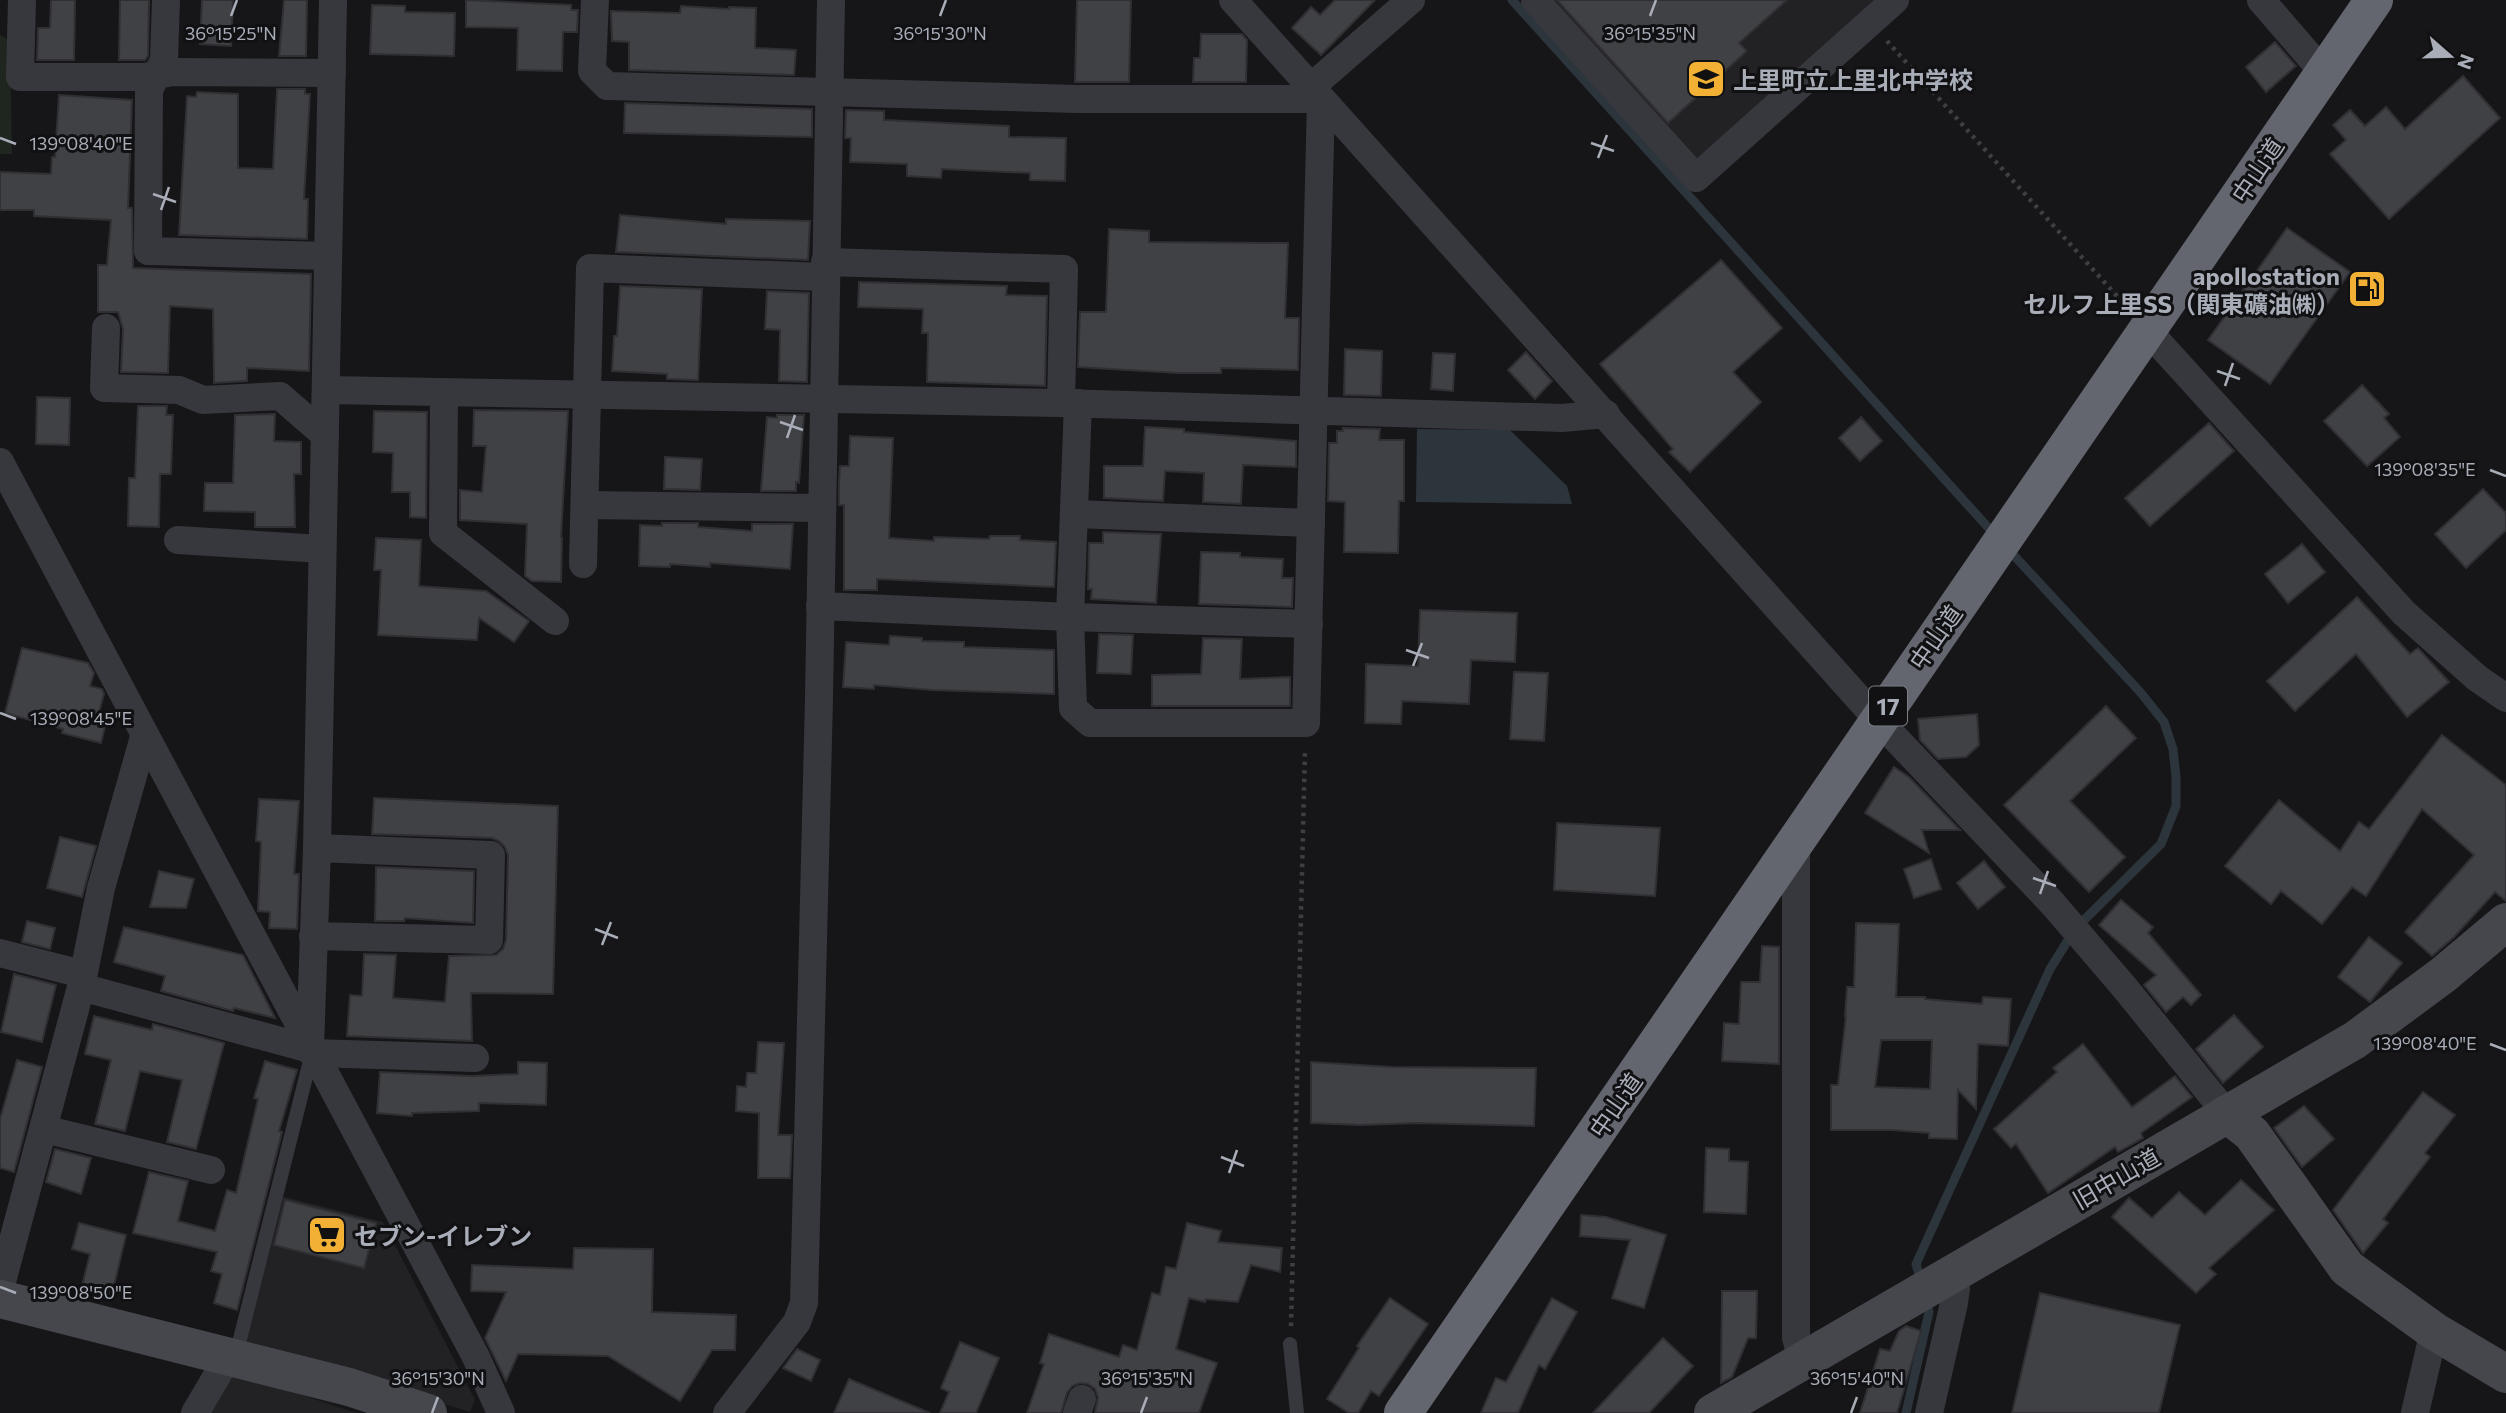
<svg xmlns="http://www.w3.org/2000/svg" width="2506" height="1413" font-family="Commissioner,'Noto Sans JP',sans-serif">
	<rect width="100%" height="100%" fill="#161618"/>
	<g fill="#222225">
		<path d="M1545,0h338l-177,159 -16,1z"/>
		<path d="M281,1196l102,26 92,178 -5,12 -226,-70z"/>
		<path d="M230,1371l126,42h-150z"/>
	</g>
	<path fill="#1e261f" d="M0,35l10,6 2,113h-12z"/>
	<path fill="#2c353c" d="M1417,429l93,1 57,56 5,18 -156,-2z"/>
	<g fill="none" stroke-linecap="round" stroke-linejoin="round">
		<g stroke="#2c353c" stroke-width="9">
			<path d="M1512,0l482,534"/>
			<path d="M1921,1281l-5,-17 134,-295 25,-40 86,-85 15,-38v-29l-3,-28 -9,-27 -23,-29 -133,-144"/>
			<path d="M1906,1413l23,-101 -3,-11"/>
		</g>
	</g>
	<g fill="#404145" stroke="#303034" stroke-width="2" fill-rule="evenodd">
		<path d="M51,0h24l-1,60h-37l1,-32h12z"/>
		<path d="M120,0h29l-1,56 -3,4h-26z"/>
		<path d="M202,0h31l-2,46 -31,-2z"/>
		<path d="M284,0h23l-1,56h-27z"/>
		<path d="M466,0l105,5v5h7l-1,22h-14l-1,39 -45,-1 1,-42 -52,-1z"/>
		<path d="M1077,0h54l-2,82h-54z"/>
		<path d="M1335,0h40l-54,55 -29,-27 19,-21 9,8z"/>
		<path d="M1557,0h230l-48,43 8,8 -79,72z"/>
		<path d="M372,5l33,1v6l50,1 -1,43 -84,-2z"/>
		<path d="M681,6l48,3v-2l27,1 -1,40 41,2 -2,25 -165,-5v-28l-17,-1 -1,-30 69,2z"/>
		<path d="M1201,34h41l5,6 -1,42h-53l1,-24h6z"/>
		<path d="M2275,42l21,24 -30,26 -20,-25z"/>
		<path d="M2463,76l37,42 -111,101 -59,-65 16,-14 -13,-15 17,-15 15,16 21,-19 19,22z"/>
		<path d="M277,89h28v5h5l-6,105h4l-1,40 -128,-4 8,-139 9,1 1,-5 41,2v74l35,1z"/>
		<path d="M59,95l73,5 -4,108h4l1,60 178,6 -2,97 -62,-3v13l-33,2 -1,-74 -43,-3 -2,67 -47,-1 2,-43 -5,-17h-20v-47h9l4,-45 -77,-4v-6h-34v-38l51,2 1,-17h3z"/>
		<path d="M625,103l187,6v28l-188,-4z"/>
		<path d="M846,110l38,1v9l125,6v11l57,1 -1,43 -35,-1v-7l-88,-4 -1,9 -34,-2v-12l-57,-2 1,-24h-6z"/>
		<path d="M620,215l106,9v-5l84,2 -2,39 -192,-8z"/>
		<path d="M2287,228l63,44 -80,112 -62,-44z"/>
		<path d="M1109,229l40,2v11l139,1 -3,75h14l-1,52 -77,-2v5h-43l-100,-6 2,-55h26z"/>
		<path d="M1721,260l61,68 -49,44 28,30 -71,70 -21,-20 4,-3 -73,-85z"/>
		<path d="M859,282l148,4 -1,9 41,1 -2,90 -118,-4 1,-49h-6l1,-24 -65,-2z"/>
		<path d="M620,286l82,3 -4,91 -31,-1v-5l-55,-3 2,-35h3z"/>
		<path d="M767,291l42,2 -2,89 -28,-1 1,-51 -15,-1z"/>
		<path d="M1345,349l37,2 -1,45 -37,-1z"/>
		<path d="M1526,352l26,29 -17,18 -27,-29z"/>
		<path d="M1433,353l22,1 -2,37 -22,-2z"/>
		<path d="M2362,385l27,29 -5,4 16,19 -33,29 -43,-45z"/>
		<path d="M37,397l33,1 -1,47 -33,-1z"/>
		<path d="M138,406h29l-1,9h7l-2,59h-11l-1,53 -31,-1 1,-48h6z"/>
		<path d="M474,410l94,1 -7,126 1,1 -1,44 -29,-1 -7,-5 2,-52 -67,-4v-30l22,2 4,-46h-13z"/>
		<path d="M374,411l53,1 -1,106 -16,-1v-25h-18l1,-39 -20,-1z"/>
		<path d="M275,414l-1,27 27,1v32h-7l1,53h-40v-15l-51,-1 1,-28h28l2,-68z"/>
		<path d="M777,415h27l-5,68 -3,-1v9h-35l6,-74 10,1z"/>
		<path d="M1861,417l21,24 -22,20 -21,-23z"/>
		<path d="M2209,423l25,28 -84,75 -25,-28z"/>
		<path d="M1145,427l39,2v3l112,9v26l-53,-2 -2,39 -38,-2 1,-29 -39,-2 -2,30 -59,-3v-32h39z"/>
		<path d="M1343,428l37,1 -1,11h25v61h-5l-1,52 -54,-1 1,-50 -17,-1 1,-58h8v-12h6z"/>
		<path d="M850,436l43,2 -4,100 45,3v-4l55,2 1,-3h30v4l36,2 -2,45 -177,-8v11h-33v-85h-5v-22l1,-17h9z"/>
		<path d="M665,457l37,2 -2,31 -36,-1z"/>
		<path d="M2483,489l23,24v17l-40,38 -31,-34z"/>
		<path d="M662,523h36v4l54,4v-7h41l-3,45 -80,-6v4l-40,-3v3l-31,-1 1,-41 22,1z"/>
		<path d="M1103,532l58,2 -5,69 -65,-4 1,-10h-4l1,-46h14z"/>
		<path d="M376,538l45,2 -2,46 67,5 43,30 -15,21 -35,-24 -2,22 -99,-5 3,-65h-7z"/>
		<path d="M2302,544l23,28 -37,31 -23,-29z"/>
		<path d="M1201,552l39,1v4l43,2 -1,19h11l-1,29 -93,-3z"/>
		<path d="M2357,597l53,57 8,-6 31,34 -42,35 -51,-63 -61,57 -28,-30z"/>
		<path d="M1420,610l97,3 -2,49 -44,-2 -2,44 -67,-3 -1,23 -36,-1 1,-59 52,2z"/>
		<path d="M1099,634l34,1 -2,39 -34,-1z"/>
		<path d="M890,636l32,2v3l42,1v5l90,3v44l-122,-4 -58,-5v4l-31,-2 3,-45 43,3z"/>
		<path d="M1203,638l39,1 -2,40 50,-2v29h-138v-31l49,-1z"/>
		<path d="M22,648l66,15 6,10 -4,13 12,3 2,5 -5,18 9,2 -7,29 -39,-10 1,-4 -58,-16z"/>
		<path d="M1514,672l34,1 -4,68 -34,-2z"/>
		<path d="M2106,706l30,32 -66,63 55,56 -36,35 -85,-87z"/>
		<path d="M1977,714l2,31 -13,12 -28,2 -18,-19 -2,-21z"/>
		<path d="M2442,735l64,50v116l-11,-9 -41,45 -22,19 -27,-24 69,-77 -52,-46 -56,87 -14,-9 -30,37 -41,-33 -10,13 -46,-38 54,-66 61,51 19,-29 10,7z"/>
		<path d="M1894,767l15,10 51,53h-38l7,23 -64,-40z"/>
		<path d="M374,798l184,8 -5,188 -82,-1 1,48 -125,-5 3,-41 12,1 2,-42 32,1 -3,43 52,4 4,-46 47,-1 7,-6 3,-9 2,-85 -3,-8 -6,-6 -7,-3 -120,-4z"/>
		<path d="M259,799l40,2 -5,73h5l-2,55 -28,-1 1,-16 -12,-1 3,-69 -5,-1z"/>
		<path d="M1557,823l103,5 -5,68 -101,-6z"/>
		<path d="M60,837l36,9 -14,51 -35,-9z"/>
		<path d="M1931,859l10,30 -27,9 -10,-29z"/>
		<path d="M1984,861l21,26 -27,22 -21,-26z"/>
		<path d="M376,867l98,4 -1,52 -68,-5 -1,3h-29z"/>
		<path d="M159,871l35,8 -8,29 -36,-1z"/>
		<path d="M2121,900l32,27 -5,6 53,62 -10,10 -8,-8 -17,15 -22,-27 12,-10 -57,-50z"/>
		<path d="M27,921l28,7 -5,21 -28,-7z"/>
		<path d="M1856,923l43,1 -3,73h29v2l57,5 1,-7 28,2 -3,47 -30,-2 -2,65 -18,-19 -1,49 -28,-1v-5l-37,-3h-61v-45h7l8,-69h-1l2,-29h7zM1881,1040h51l-2,49 -55,-2z"/>
		<path d="M124,927l119,28 32,63 -41,-10 -1,3 -72,-20 4,-15 -51,-14z"/>
		<path d="M2369,937l33,26 -32,39 -32,-25z"/>
		<path d="M1762,946l17,1v117l-57,-3 2,-38 15,1 2,-42h19z"/>
		<path d="M14,974l42,11 -14,57 -41,-10z"/>
		<path d="M2234,1015l29,32 -40,36 -27,-34z"/>
		<path d="M94,1016l58,14 1,-6 71,19 -28,106 -29,-7 15,-62 -42,-9 -15,60 -30,-7 16,-64 -26,-6z"/>
		<path d="M758,1042l26,1 -6,92h14l-2,43h-32l1,-65 -23,-2 1,-25 9,1 1,-14h9z"/>
		<path d="M2083,1044l49,63 43,-31 17,21 -51,36 2,5 -25,14 -3,-5 -67,46 -32,-49 -5,4 -17,-19 63,-57 -4,-4z"/>
		<path d="M17,1060l25,7 -28,105 -14,-4v-49z"/>
		<path d="M265,1061l32,9 -18,61 3,1 -45,178 -23,-7 8,-29 -11,-3 6,-19 -84,-19 16,-61 39,9 -10,40 37,10 12,-41 9,3 22,-94 -4,-1z"/>
		<path d="M518,1062l29,1 -1,42 -67,-2v8l-67,2v3l-35,-3 3,-41 92,4 46,-2z"/>
		<path d="M1311,1062l81,5 144,1 -2,58 -116,-3 -58,2 -49,-2z"/>
		<path d="M2423,1092l32,23 -30,38 5,4 -47,62 5,4 -25,30 -30,-43z"/>
		<path d="M2304,1106l30,33 -32,28 -28,-39z"/>
		<path d="M1706,1148l23,1v12l19,1 -2,52 -42,-2z"/>
		<path d="M55,1149l36,9 -10,36 -35,-12z"/>
		<path d="M2241,1180l33,30 -65,58 7,6 -20,19 -84,-76 17,-19 23,20 27,-26 26,23z"/>
		<path d="M285,1200l91,23 -12,45 -90,-23z"/>
		<path d="M1581,1215l25,2 60,18 -22,73 -32,-10 18,-58 -50,-4z"/>
		<path d="M79,1223l47,12 -15,63 -30,-8 9,-36 -18,-5z"/>
		<path d="M1187,1223l34,8 -3,11 64,6 -2,24 -29,-7 -13,37 -32,-3 -1,3 -16,-4 -13,51 41,14 -18,50h-104l3,-16 -3,-8 -7,-5 -8,-1 -8,3 -5,7 -6,20h-34l17,-49 -4,-1 9,-29 70,23 4,-12 14,5 15,-57 8,2 6,-28 10,2z"/>
		<path d="M574,1248l79,1 -1,63 84,3 -1,35h-23l-32,51 -72,-45 -90,-2 -12,27 -21,-43 21,-46 -35,-1 1,-26 101,4z"/>
		<path d="M1722,1291h35l-1,47h-8l-16,39 -11,6z"/>
		<path d="M2040,1293l140,32 -21,88h-147z"/>
		<path d="M1390,1298l38,26 -49,72 -8,-5 -13,22h-9l-22,-14 32,-51 -2,-2z"/>
		<path d="M1552,1298l25,14 -32,57 -6,-4 -21,48h-37l15,-35 10,4z"/>
		<path d="M1906,1326l15,5 -24,82h-37l20,-64 10,2 9,-20z"/>
		<path d="M1663,1338l30,28 -44,47h-56z"/>
		<path d="M960,1342l39,16 -23,55h-36l9,-21 -8,-4z"/>
		<path d="M797,1349l23,11 -9,21 -28,-13z"/>
		<path d="M849,1379l81,34h-96z"/>
	</g>
	<g fill="none" stroke-linecap="round" stroke-linejoin="round">
		<g stroke="#3d3f44" stroke-width="4.5" stroke-dasharray="3.5 5" stroke-linecap="butt">
			<path d="M1887,41l238,264"/>
			<path d="M1291,1326l14,-576"/>
		</g>
		<g stroke="#37383d" stroke-width="14">
			<path d="M1290,1344l7,69"/>
			<path d="M229,1355l10,-12 73,-290"/>
		</g>
		<g stroke="#37383d" stroke-width="28">
			<path d="M22,0l-2,77h124l29,-5 159,1"/>
			<path d="M166,0l-2,60 -15,30 -1,161 179,5"/>
			<path d="M595,0l-3,71 15,15 470,13h244l-15,624h-216l-17,-15 -3,-91 8,-214"/>
			<path d="M1233,0l645,720 175,184 72,84 102,126"/>
			<path d="M1535,0l161,178 199,-178"/>
			<path d="M2261,0l63,73"/>
			<path d="M1311,87l100,-87"/>
			<path d="M825,262l239,7 -3,134"/>
			<path d="M106,328l-2,60 75,2 24,10 77,-4 45,39"/>
			<path d="M2147,330l257,283 73,65 29,20"/>
			<path d="M326,390l735,13 501,15 44,-4"/>
			<path d="M444,392l-1,141 112,88"/>
			<path d="M0,462l476,895 25,56"/>
			<path d="M585,505l236,3"/>
			<path d="M1075,514l236,9"/>
			<path d="M178,540l144,9"/>
			<path d="M583,564l7,-296 234,9"/>
			<path d="M820,606l250,11 239,7"/>
			<path d="M1796,843v495l6,21"/>
			<path d="M313,936l176,4 2,-85 -174,-7"/>
			<path d="M0,953l82,21"/>
			<path d="M81,987l20,-99 43,-151"/>
			<path d="M310,1046l7,-198 16,-848"/>
			<path d="M312,1053l163,5"/>
			<path d="M44,1129l167,41"/>
			<path d="M0,1289l81,-302 229,62"/>
			<path d="M195,1413l33,-56"/>
			<path d="M727,1413l70,-91 7,-19 15,-605 12,-698"/>
			<path d="M1077,1413l5,-14"/>
			<path d="M1929,1413l25,-110 2,-15 -9,-11"/>
			<path d="M2415,1413l19,-82"/>
		</g>
		<g stroke="#45474d" stroke-width="38">
			<path d="M2227,1114l25,20 95,134 87,63 72,43"/>
			<path d="M0,1299l349,88 79,26"/>
			<path d="M1713,1413l642,-373 88,-65 63,-53"/>
		</g>
		<path stroke="#63666e" stroke-width="38" d="M1403,1413l971,-1413"/>
	</g>
	<path fill="none" stroke="#a8adb8" stroke-width="2.5" d="M231,16l6,-16M940,16l6,-16M1650,16l6,-16M0,138l16,6M1591,143l23,8M1598,158l9,-23M153,194l23,8M161,210l8,-23M2217,371l23,8M2225,386l8,-23M780,422l23,8M787,438l8,-23M2490,470l16,6M1406,650l23,8M1413,666l9,-23M0,713l16,6M2033,878l23,8M2040,894l8,-23M595,929l23,9M602,945l9,-23M2490,1044l16,6M1221,1157l23,9M1229,1173l8,-23M0,1287l16,6M432,1413l6,-16M1141,1413l6,-16M1851,1413l6,-16"/>
	<defs>
		<symbol id="school-square" viewBox="-11 -11 22 22"><rect x="-9" y="-9" width="18" height="18" rx="4" fill="#f2b134" stroke="#111113"/><path d="M0-5L7-2L0 1L-7-2ZM-4 1L0 2.5L4 1V4Q0 6-4 4Z" fill="#111"/></symbol>
		<symbol id="fuel-square" viewBox="-11 -11 22 22"><rect x="-9" y="-9" width="18" height="18" rx="4" fill="#f2b134" stroke="#111113"/><path d="M-5.5-6h7V0h2V4h1.3V-2.5L3-4.5l.8-.8L6-3V5H2.5V1h-1V6h-7ZM-4.2-4.7v3.2H.2V-4.7Z" fill="#111"/></symbol>
		<symbol id="supermarket-square" viewBox="-11 -11 22 22"><rect x="-9" y="-9" width="18" height="18" rx="4" fill="#f2b134" stroke="#111113"/><path d="M-6-5.5h2.5l.6 2H6L4.5 2H-2.5L-4.4-4H-6ZM-1.5 3.2a1.3 1.3 0 1 0 .1 0ZM3 3.2a1.3 1.3 0 1 0 .1 0Z" fill="#111"/></symbol>
	</defs>
	<g fill-rule="evenodd">
		<use href="#school-square" x="1684" y="57" width="44" height="44"/>
		<use href="#fuel-square" x="2345" y="267" width="44" height="44"/>
		<use href="#supermarket-square" x="305" y="1213" width="44" height="44"/>
	</g>
	<g text-anchor="middle" dominant-baseline="central" stroke-width="6" stroke-linejoin="round" paint-order="stroke">
		<rect fill="#111113" stroke="#7b7e86" stroke-width="2" x="1869" y="686.5" width="38" height="39" rx="5"/>
		<g font-size="23" font-weight="bold" fill="#a8adb8">
			<text x="1888" y="706">17</text>
		</g>
		<g font-size="24" font-weight="bold" fill="#a8adb8" stroke="#111113" text-anchor="start">
			<text x="1733" y="79">上里町立上里北中学校</text>
			<text x="2340" y="275" text-anchor="end">apollostation<tspan x="2340" dy="28">セルフ上里SS（関東礦油㈱）</tspan></text>
			<text x="354" y="1235">セブン-イレブン</text>
		</g>
		<g font-size="24" fill="#a8adb8" stroke="#111113">
			<text transform="translate(2257 170) rotate(-56)">中山道</text>
			<text transform="translate(1935 637) rotate(-55)">中山道</text>
			<text transform="translate(1615 1105) rotate(-55)">中山道</text>
			<text transform="translate(2116 1178) rotate(-30)">旧中山道</text>
		</g>
	</g>
	<g font-size="18" text-anchor="middle" fill="#a8adb8" stroke="#111113" stroke-width="6" stroke-linejoin="round" paint-order="stroke">
		<text x="231" y="40">36°15'25"N</text>
		<text x="940" y="40">36°15'30"N</text>
		<text x="1650" y="40">36°15'35"N</text>
		<text x="81" y="150">139°08'40"E</text>
		<text x="2425" y="476">139°08'35"E</text>
		<text x="81" y="725">139°08'45"E</text>
		<text x="2425" y="1050">139°08'40"E</text>
		<text x="81" y="1299">139°08'50"E</text>
		<text x="438" y="1385">36°15'30"N</text>
		<text x="1147" y="1385">36°15'35"N</text>
		<text x="1857" y="1385">36°15'40"N</text>
	</g>
	<g transform="translate(2450 56) rotate(110)" stroke="#111113" stroke-width="5" paint-order="stroke">
	<path d="M0-5L12 26L0 18L-12 26Z" fill="#a8adb8"/>
	<text y="-10" font-size="19" font-weight="bold" text-anchor="middle" fill="#a8adb8">N</text>
	</g>
</svg>
